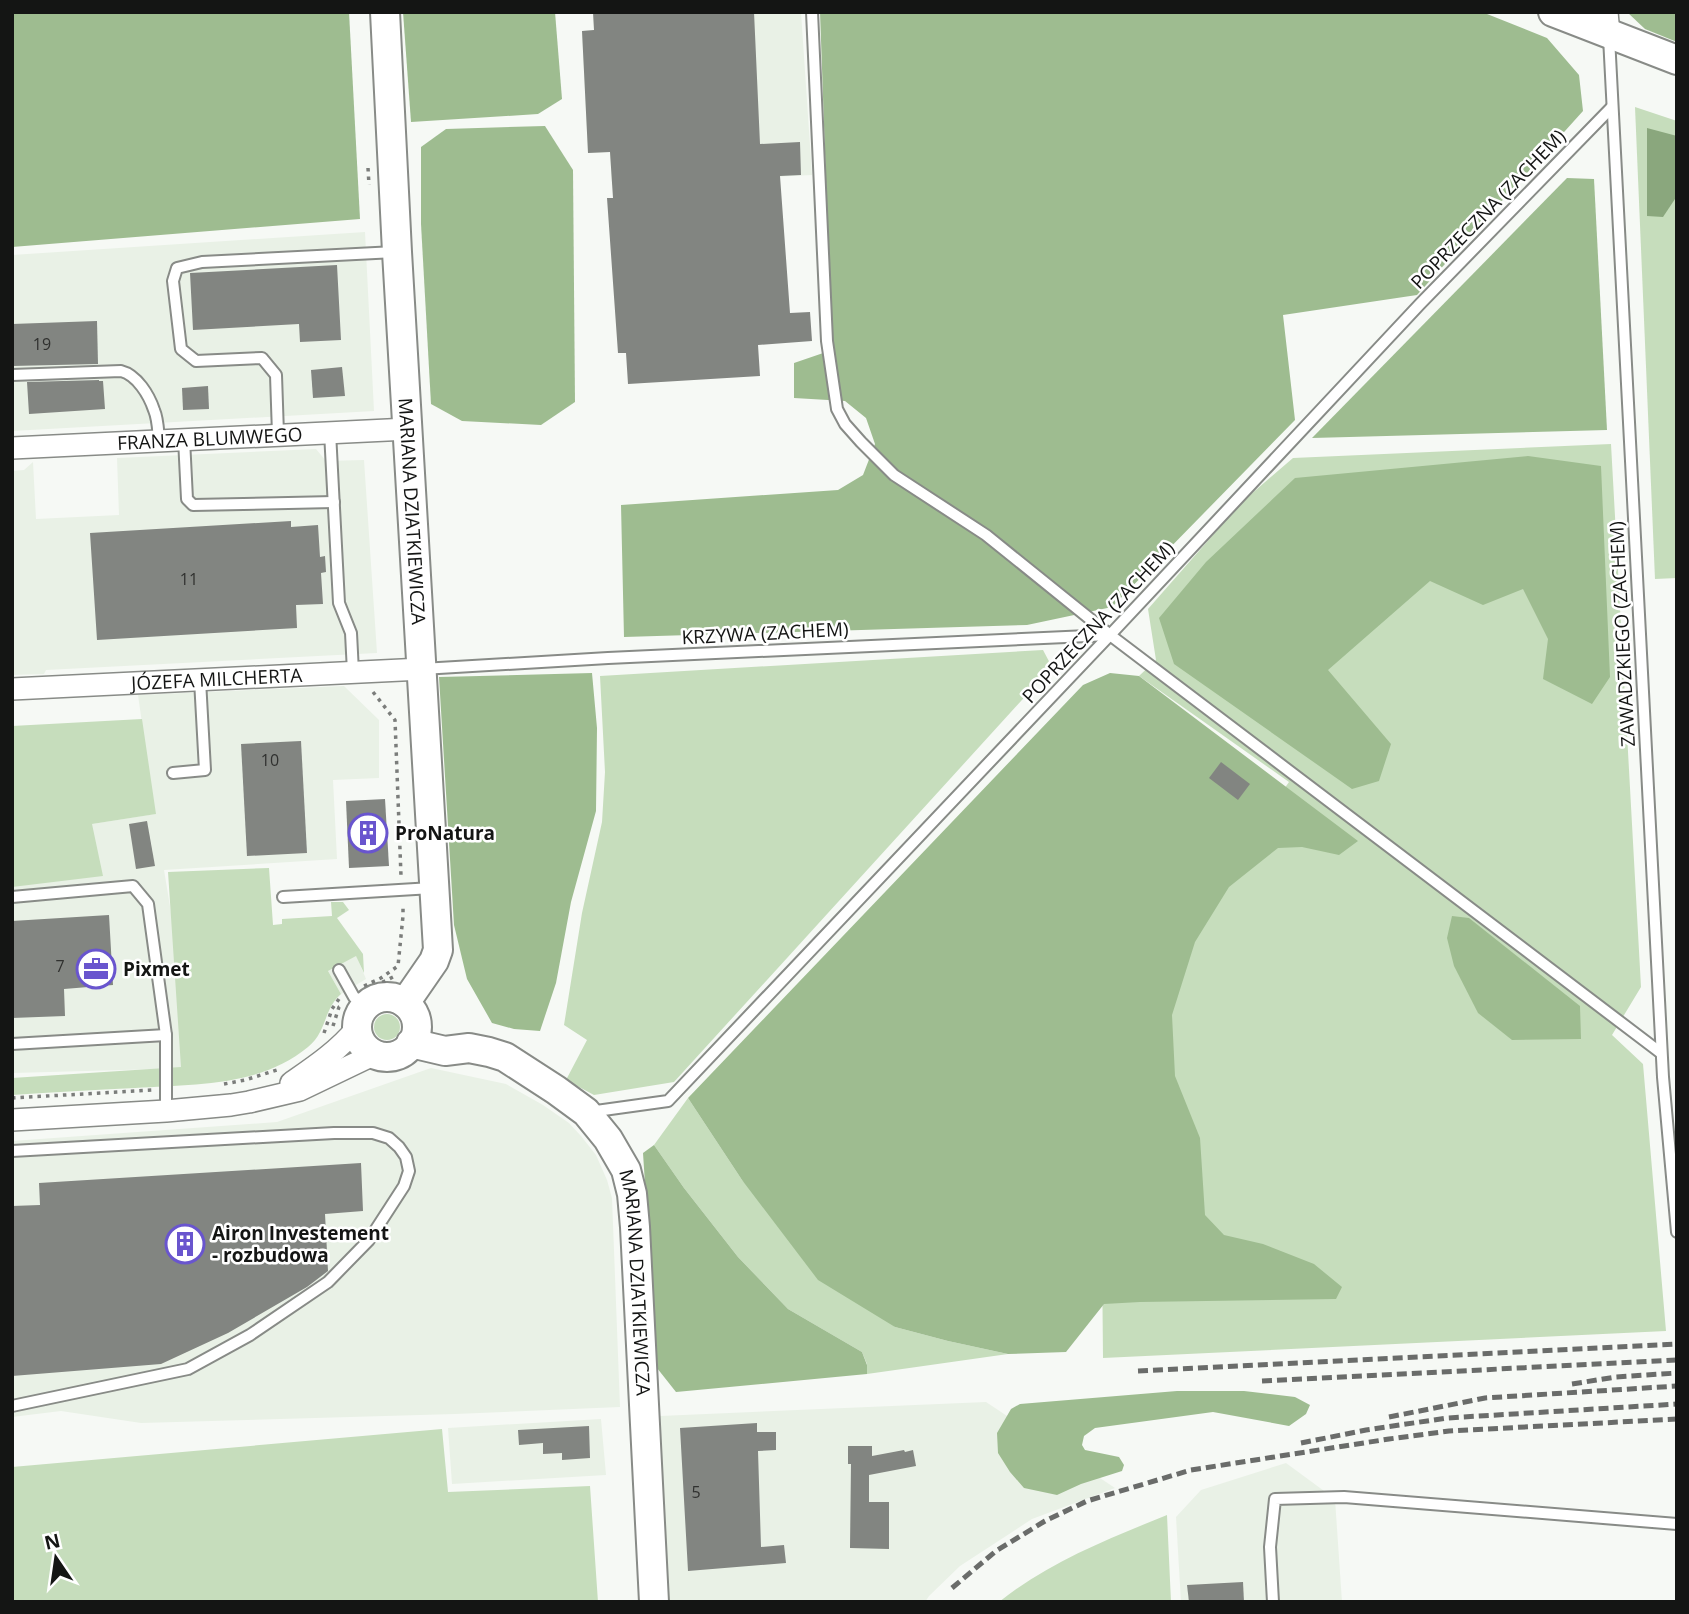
<svg xmlns="http://www.w3.org/2000/svg" width="1689" height="1614" font-family="'Open Sans',sans-serif">
	<rect width="100%" height="100%" fill="#f6f9f5"/>
	<g fill="#e9f1e6">
		<path d="M593,12h208l11,163 -200,10 -2,-33 -22,1 -6,-122 12,-1z"/>
		<path d="M365,232l9,179 -362,20v-176z"/>
		<path d="M316,449l10,12 38,-1 13,193 -331,17 -2,4 -32,1v-204l12,-1 9,-8 3,57 83,-4 -2,-57z"/>
		<path d="M344,686l35,34v58l-46,2 4,79 -173,11 33,198 -185,5v-229l80,-20 63,-10 -17,-119z"/>
		<path d="M356,955l10,24 -25,15 -13,-23z"/>
		<path d="M431,1068l75,16 37,21 26,18 12,13 15,19 11,25 5,18 8,209 -165,7 -314,9 -80,-12 -49,6v-276l265,-19z"/>
		<path d="M986,1402l129,86 -83,31 -72,47 -31,30 -4,6h-256l-9,-186z"/>
		<path d="M601,1419l5,56 -154,9 -4,-56z"/>
		<path d="M1286,1463l49,36 7,103h-161l-5,-85 25,-27z"/>
	</g>
	<g fill="#c6ddbc">
		<path d="M1635,107l42,14v457l-22,1z"/>
		<path d="M1611,444l30,543 -29,48 31,29 23,267 -563,27 -3,-313 189,-263 -150,-106 17,-16 -8,-51 94,-107 51,-44z"/>
		<path d="M1043,650l9,17 -378,415 -80,13 -28,-15 21,-40 -23,-15 18,-112 20,-91 3,-50 -5,-96z"/>
		<path d="M142,719l14,95 -64,10 11,52 -91,11v-161z"/>
		<path d="M269,868l4,57 9,-1v-5l50,-3 -1,-14h12l6,8 -12,8 26,36 1,19 -8,-17 -28,15 13,23c-18,16 -14,38 -33,53 -48,40 -114,37 -173,41 -41,2 -82,4 -123,7v-17l169,-11 -13,-195z"/>
		<circle cx="387" cy="1027" r="13"/>
		<path d="M688,1098l54,82 153,147 53,14 60,13 -141,20v-10l-5,-12 -74,-43 -50,-52 -54,-69 -30,-43z"/>
		<path d="M442,1429l6,63 142,-6 8,116h-586v-135z"/>
		<path d="M1167,1515l4,87h-172c50,-40 109,-63 168,-87z"/>
	</g>
	<g fill="#9ebc90">
		<path d="M12,12h337l11,207 -348,28z"/>
		<path d="M403,12h152l7,87 -24,15 -127,8z"/>
		<path d="M820,12h662l65,26 32,37 4,36 -166,184 -134,20 12,105 -183,187 -85,18 -403,12 -3,-132 217,-15 25,-15 12,-31 -9,-26 -21,-17 -51,-3v-35l38,-13z"/>
		<path d="M1627,12h50v30l-32,-13z"/>
		<path d="M545,126l28,44 2,232 -34,23 -79,-4 -31,-17 -10,-180v-77l25,-18z"/>
		<path d="M1567,178l27,1 13,251 -295,8z"/>
		<path d="M1528,456l73,10 9,211 -18,27 -49,-25 5,-40 -25,-50 -40,16 -53,-24 -102,89 63,74 -12,37 -27,8 -178,-125 -15,-46 47,-56 89,-84z"/>
		<path d="M592,673l5,55 -1,83 -25,91 -15,81 -16,48 -26,-2 -22,-6 -25,-44 -13,-54 -15,-248z"/>
		<path d="M1110,673l29,3 219,165 -19,14 -37,-8 -24,1 -49,39 -34,55 -23,73 3,61 25,62 5,77 19,20 39,9 51,20 28,23 -6,12 -196,3 -36,2 -38,48 -58,2 -60,-13 -53,-14 -77,-47 -76,-100 -54,-82 395,-413z"/>
		<path d="M1452,916l17,2 111,88 1,33 -69,1 -34,-27 -24,-47 -7,-28z"/>
		<path d="M654,1145l30,43 54,69 50,52 74,43 5,13v9l-191,18 -19,-24 -14,-215z"/>
		<path d="M1177,1391h67l51,6 15,8 -4,9 -17,12 -76,-14 -118,16 -11,8 -2,9 3,5 34,7 5,8 -2,6 -41,13 -24,11 -33,-7 -14,-16 -12,-19 -1,-20 14,-24 9,-5z"/>
	</g>
	<path fill="#8aa77d" d="M1647,128l30,8v60l-14,21 -16,-1z"/>
	<g fill="#828581">
		<path d="M593,12h161l6,132 40,-2 1,33 -21,1 10,137 20,-1 2,29 -54,4 2,31 -132,8 -2,-31h-8l-11,-155h6l-3,-46 -22,1 -6,-122 12,-1z"/>
		<path d="M337,265l4,75 -41,2 -1,-18 -106,6 -3,-57z"/>
		<path d="M97,321l1,43 -86,2v-42z"/>
		<path d="M342,367l3,29 -32,2 -2,-28z"/>
		<path d="M99,380v1h4l2,28 -76,5 -2,-32z"/>
		<path d="M208,386l1,23 -26,1 -1,-22z"/>
		<path d="M291,521v6l27,-2 2,32 5,-1 1,16 -5,1 2,31 -27,1 1,23 -200,12 -7,-107z"/>
		<path d="M301,741l6,112 -60,3 -6,-112z"/>
		<path d="M1221,762l29,22 -12,16 -29,-22z"/>
		<path d="M385,799l4,67 -40,2 -3,-67z"/>
		<path d="M147,821l8,45 -19,3 -7,-45z"/>
		<path d="M109,915l4,70 -49,4 1,27 -53,2v-97z"/>
		<path d="M361,1163l2,48 -38,3 3,57 -21,16 -79,46 -67,31 -149,12v-170l28,-1 -1,-22z"/>
		<path d="M757,1423v9h19v18l-18,1 3,96 23,-2 2,18 -98,8 -8,-143z"/>
		<path d="M589,1426l1,32 -28,2v-7l-19,1v-11l-24,2 -1,-15z"/>
		<path d="M848,1446h24v10l32,-6 1,2 8,-2 3,16 -47,9v27h20v47l-39,-1 1,-84h-3z"/>
		<path d="M1243,1582l1,20h-55l-2,-17z"/>
	</g>
	<g fill="none" stroke-linecap="round" stroke-linejoin="round">
		<defs>
			<g id="service">
				<path d="M812,12l15,329 10,68 8,15 16,18 33,33 92,60 124,100 551,418"/>
				<path d="M1609,37l54,1040 14,155"/>
				<path d="M12,375l109,-4c16,4 28,24 33,39 4,9 4,20 5,30"/>
				<path d="M330,432l9,171 12,30 2,39"/>
				<path d="M278,434l-2,-59 -14,-17 -66,3 -15,-12 -8,-68 4,-13 25,-6 193,-10"/>
				<path d="M184,439l3,60 6,6 141,-3"/>
				<path d="M422,669l186,-11 502,-23"/>
				<path d="M173,773l32,-3 -5,-90"/>
				<path d="M12,897l121,-11 15,18 18,131v76"/>
				<path d="M283,897l149,-9"/>
				<path d="M339,970l15,27 13,7"/>
				<path d="M12,1044l154,-9"/>
				<path d="M589,1112l79,-11 442,-466 310,-331 192,-197"/>
				<path d="M12,1151l322,-18h39l16,5 10,9 7,10 3,14 -5,15 -35,54 -41,42 -78,53 -62,34 -176,37"/>
				<path d="M1273,1602l-3,-55 5,-48 69,-2 333,27"/>
			</g>
			<g id="minor">
				<path d="M1607,12l2,22"/>
				<path id="s1" d="M12,448l396,-19"/>
				<path id="s2" d="M12,689l410,-20"/>
				<path d="M291,1083c23,-16 47,-32 65,-54"/>
				<path d="M12,1120l154,-9 65,-6 18,-3 51,-12 75,-36"/>
			</g>
			<g id="tertiary">
				<path id="s3" d="M385,12l12,240 41,698 -4,11 -29,42"/>
				<path d="M1553,12l124,48"/>
				<circle cx="387" cy="1027" r="30"/>
				<path id="s4" d="M411,1043l34,8 24,-3 20,4 16,5 51,33 30,22 22,27 18,31 6,24 3,33 19,375"/>
			</g>
		</defs>
		<use href="#service" stroke="#888b87" stroke-width="14"/>
		<use href="#minor" stroke="#888b87" stroke-width="24"/>
		<use href="#tertiary" stroke="#888b87" stroke-width="32"/>
		<g stroke="#7b7d7b" stroke-width="3.5" stroke-dasharray="3.5 5" stroke-linecap="butt">
			<path d="M368,168l1,17"/>
			<path d="M373,692l22,28 6,156"/>
			<path d="M364,986l17,-8 17,-12 5,-50v-11"/>
			<path d="M367,990l28,-14"/>
			<path d="M333,1026l6,-19 4,-2"/>
			<path d="M324,1033l8,-24 7,-10"/>
			<path d="M224,1084l21,-4 32,-10"/>
			<path d="M12,1098l141,-8"/>
		</g>
		<use href="#service" stroke="#fff" stroke-width="10"/>
		<use href="#minor" stroke="#fff" stroke-width="21"/>
		<use href="#tertiary" stroke="#fff" stroke-width="28"/>
		<g stroke="#6a6c6a" stroke-width="5" stroke-dasharray="10 5" stroke-linecap="butt">
			<path d="M1138,1371l539,-27"/>
			<path d="M1262,1381l415,-21"/>
			<path d="M1572,1384l44,-7 61,-4"/>
			<path d="M1389,1417l96,-19 192,-12"/>
			<path d="M1301,1443l65,-13 81,-12 230,-14"/>
			<path d="M952,1588l44,-37 49,-30 42,-20 104,-31 198,-31 60,-8 228,-12"/>
		</g>
	</g>
	<defs>
		<symbol id="building-ring" viewBox="-11 -11 22 22"><circle r="9.5" fill="#fff" stroke="#6955ce" stroke-width="1.5"/><path d="M-4-6H4V6H1V3H-1V6H-4ZM-2.5-4.3h1.7v1.8h-1.7ZM.8-4.3h1.7v1.8H.8ZM-2.5-1h1.7V.8h-1.7ZM.8-1h1.7V.8H.8Z" fill="#6955ce"/></symbol>
		<symbol id="office-ring" viewBox="-11 -11 22 22"><circle r="9.5" fill="#fff" stroke="#6955ce" stroke-width="1.5"/><path d="M-6-3h4V-5.5h4V-3h4V5H-6ZM-1-4.5V-3h2v-1.5ZM-6 0V1H6V0Z" fill="#6955ce"/></symbol>
	</defs>
	<g fill-rule="evenodd">
		<use href="#building-ring" x="346" y="811" width="44" height="44"/>
		<use href="#office-ring" x="74" y="947" width="44" height="44"/>
		<use href="#building-ring" x="163" y="1222" width="44" height="44"/>
	</g>
	<g text-anchor="middle" dominant-baseline="central" stroke-width="5" stroke-linejoin="round" paint-order="stroke">
		<g font-size="16" fill="#30312f">
			<text x="42" y="344">19</text>
			<text x="189" y="579">11</text>
			<text x="270" y="760">10</text>
			<text x="60" y="966">7</text>
			<text x="696" y="1492">5</text>
		</g>
		<g font-size="19" fill="#141514" stroke="#fff">
			<text transform="translate(1488 209) rotate(-46)">POPRZECZNA (ZACHEM)</text>
			<text stroke="none"><textPath href="#s1" startOffset="198">FRANZA BLUMWEGO</textPath></text>
			<text stroke="none"><textPath href="#s3" startOffset="500">MARIANA DZIATKIEWICZA</textPath></text>
			<text transform="translate(1098 622) rotate(-47)">POPRZECZNA (ZACHEM)</text>
			<text transform="translate(765 633) rotate(-3)">KRZYWA (ZACHEM)</text>
			<text transform="translate(1622 634) rotate(-93)">ZAWADZKIEGO (ZACHEM)</text>
			<text stroke="none"><textPath href="#s2" startOffset="205">JÓZEFA MILCHERTA</textPath></text>
			<text stroke="none"><textPath href="#s4" startOffset="378">MARIANA DZIATKIEWICZA</textPath></text>
		</g>
		<g font-size="19" font-weight="bold" fill="#141514" stroke="#fff" text-anchor="start">
			<text x="395" y="833">ProNatura</text>
			<text x="123" y="969">Pixmet</text>
			<text x="212" y="1233">Airon Investement<tspan x="212" dy="22">- rozbudowa</tspan></text>
		</g>
	</g>
	<rect width="1689" height="1614" fill="none" stroke="#141514" stroke-width="28"/>
	<g transform="translate(56 1558) rotate(347)" stroke="#ffffff" stroke-width="5" paint-order="stroke">
	<path d="M0-5L12 26L0 18L-12 26Z" fill="#141514"/>
	<text y="-10" font-size="19" font-weight="bold" text-anchor="middle" fill="#141514">N</text>
	</g>
</svg>
